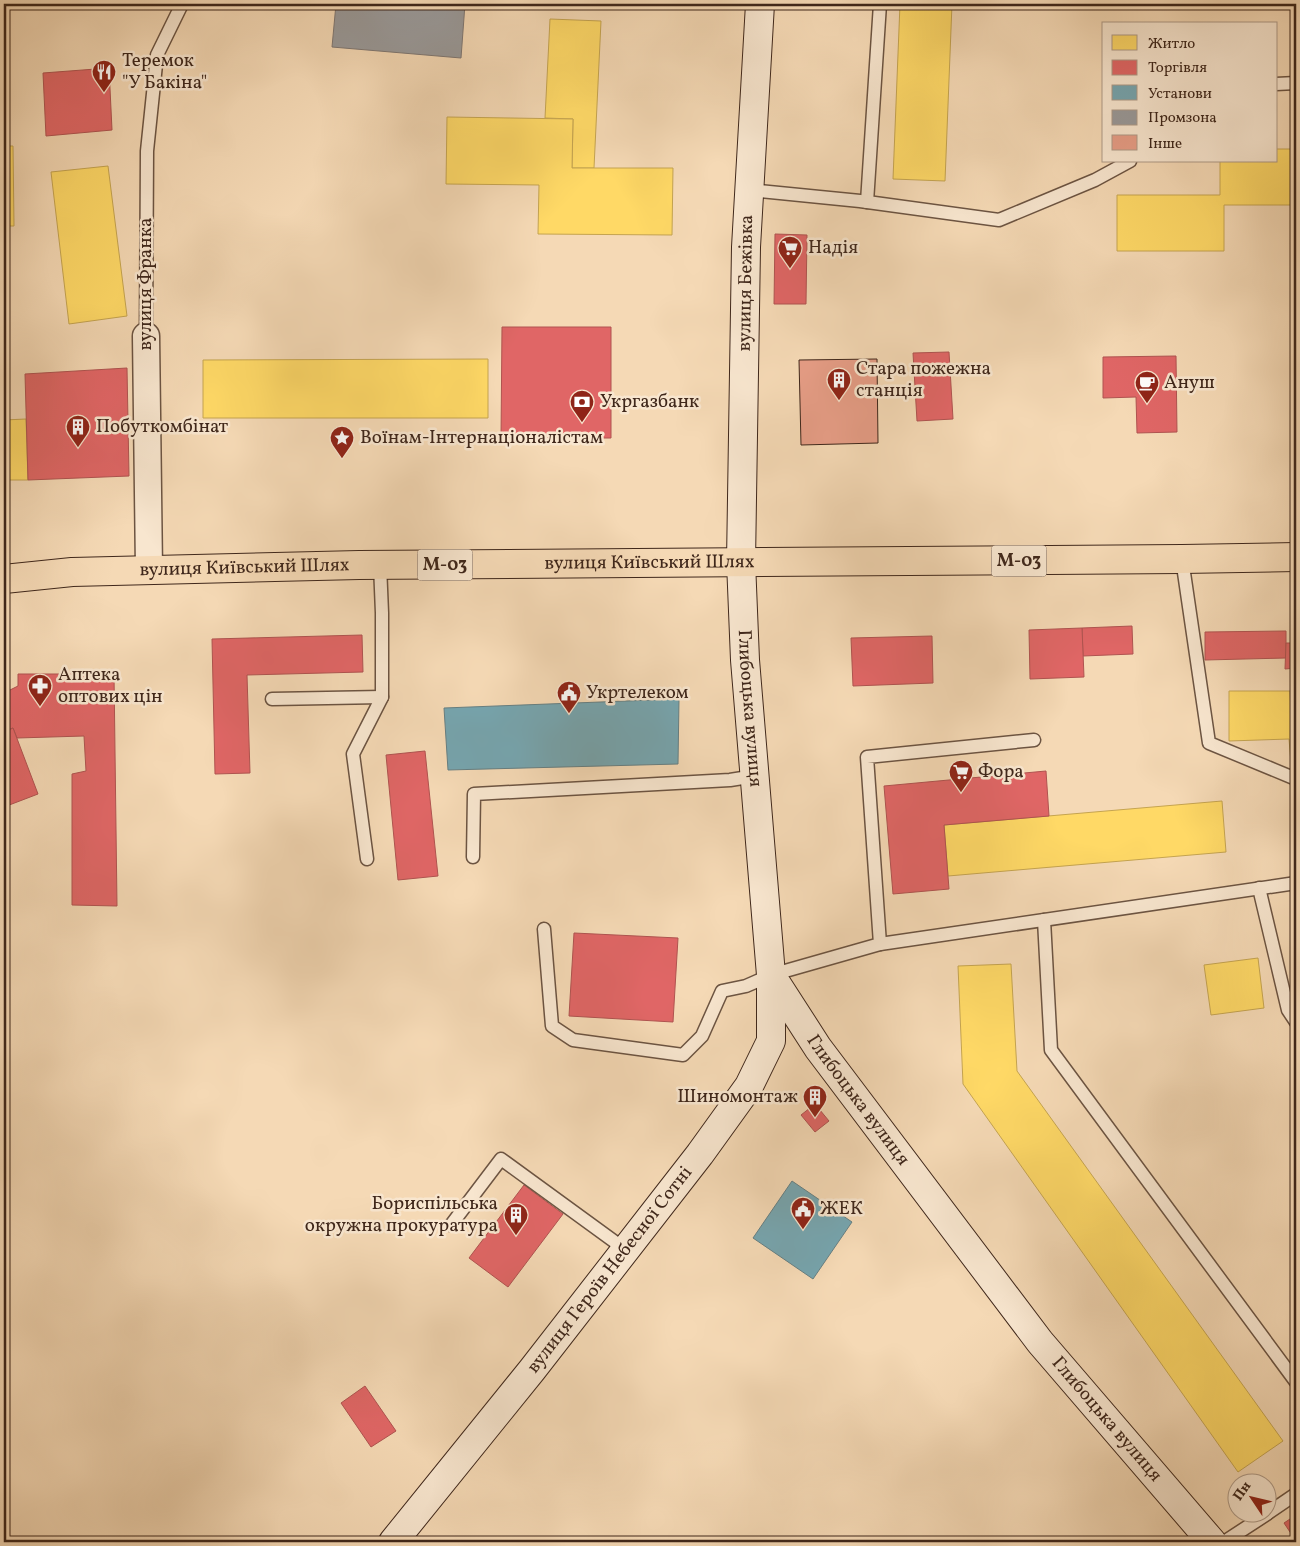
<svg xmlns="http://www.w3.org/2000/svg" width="1300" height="1546" font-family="Vollkorn,serif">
	<rect width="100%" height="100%" fill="#f5d9b5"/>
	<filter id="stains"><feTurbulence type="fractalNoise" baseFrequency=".004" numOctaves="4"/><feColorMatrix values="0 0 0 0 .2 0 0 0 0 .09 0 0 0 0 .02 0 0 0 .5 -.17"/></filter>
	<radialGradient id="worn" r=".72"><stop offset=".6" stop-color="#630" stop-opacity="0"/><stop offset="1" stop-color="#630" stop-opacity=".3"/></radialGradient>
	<g fill="#ffd966" stroke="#c5a450">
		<path d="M900,4h52l-7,177 -52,-2z"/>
		<path d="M550,19l51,2 -7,147h-22l1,-49 -28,-1z"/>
		<path d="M447,117l126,2 -1,49h101l-1,67 -134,-1 1,-49 -93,-1z"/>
		<path d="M4,146h9l1,80h-10z"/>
		<path d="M1276,149h20v56h-72v46h-107v-56h103v-34h56z"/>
		<path d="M108,166l19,150 -58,8 -18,-152z"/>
		<path d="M488,359v59h-285v-58z"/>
		<path d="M26,419l2,61h-24v-60z"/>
		<path d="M1229,691h61l1,21 5,-1v52h-5l-2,-24 -60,2z"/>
		<path d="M1222,801l4,51 -278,24 -4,-51z"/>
		<path d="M1258,958l6,50 -53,7 -7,-50z"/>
		<path d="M1011,964l6,107 266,370 -45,31 -275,-388 -5,-118z"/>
	</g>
	<g fill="#e06666" stroke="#b05350">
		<path d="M109,68l3,62 -66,6 -3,-63z"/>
		<path d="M775,234l32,1 -1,69h-32z"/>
		<path d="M502,327h109v111h-110z"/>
		<path d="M949,352l4,67 -36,2 -4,-68z"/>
		<path d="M1176,356l1,76 -40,1 -1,-36 -33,1v-41z"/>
		<path d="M127,368l2,108 -101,4 -3,-106z"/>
		<path d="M1132,626l1,28 -50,2 -1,-28z"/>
		<path d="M1082,628l2,49 -54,2 -1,-49z"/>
		<path d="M1286,631v27l-81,2v-28z"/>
		<path d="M362,635l1,37 -116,3 3,98 -35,1 -3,-135z"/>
		<path d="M932,636l1,47 -80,3 -2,-48z"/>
		<path d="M1286,643h10v25l-11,1z"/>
		<path d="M18,674h96l3,232 -45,-1v-131l14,-3 -2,-35 -67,2 -4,-10 -9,4v-39l14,-7z"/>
		<path d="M13,728l25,66 -34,13v-75z"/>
		<path d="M425,751l13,125 -40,4 -12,-125z"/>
		<path d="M1046,771l3,45 -105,9 5,64 -56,5 -9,-108z"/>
		<path d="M574,933l104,5 -5,84 -104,-6z"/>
		<path d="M815,1104l14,17 -14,11 -14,-17z"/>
		<path d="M524,1185l39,29 -55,73 -39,-29z"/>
		<path d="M365,1386l31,45 -25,16 -30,-44z"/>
		<path d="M1296,1515v26l-12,-18z"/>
	</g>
	<g fill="#76a5af" stroke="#667f83">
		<path d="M679,699l-1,65 -230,6 -4,-62z"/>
		<path d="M792,1181l60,41 -39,57 -60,-41z"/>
	</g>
	<path fill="#999" stroke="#7e7773" d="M336,4h129l-4,54 -129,-11z"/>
	<path fill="#e69d86" stroke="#3f271b" d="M877,359l1,84 -77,2 -2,-85z"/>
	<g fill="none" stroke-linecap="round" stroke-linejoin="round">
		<defs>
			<g id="lane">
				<path d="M1276,84l20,-1"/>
				<path d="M749,190l111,11 139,19 96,-40 35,-19"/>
				<path d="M867,202l13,-198"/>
				<path d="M146,336l1,-185 10,-96 25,-51"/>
				<path d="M1182,559l27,184 87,36"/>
				<path d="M272,699l110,-2"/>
				<path d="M473,857l1,-63 256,-14 25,-4"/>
				<path d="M367,859l-14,-105 29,-57v-84l-2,-48"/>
				<path d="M1259,888l29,122 8,12"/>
				<path d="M1044,920l7,130 245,332"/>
				<path d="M544,929l8,97 21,14 110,15 19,-19 20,-45 24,-5 25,-11 109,-31 -13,-187 167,-17"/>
				<path d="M880,944l416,-61"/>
				<path d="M451,1225l50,-66 125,91"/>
				<path d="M1268,1513l28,-19"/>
				<path d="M1224,1542l43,-28"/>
			</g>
			<path id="street" d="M146,336l3,234"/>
			<g id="secondary">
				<path id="s1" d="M760,4l-14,243 -5,315 4,98 26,315 47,73 222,294 172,200"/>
				<path id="s2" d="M393,1542l139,-172 168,-216 49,-68 22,-45v-66"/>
			</g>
			<g id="highway">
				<path id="s3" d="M4,579l68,-7 287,-7 823,-6 114,-2"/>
			</g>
		</defs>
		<use href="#lane" stroke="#6c5442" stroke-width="15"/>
		<use href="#street" stroke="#6c5442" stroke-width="29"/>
		<use href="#secondary" stroke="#3f271b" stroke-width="30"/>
		<use href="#highway" stroke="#3f271b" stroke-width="30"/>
		<use href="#lane" stroke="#f8e6cf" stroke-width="12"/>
		<use href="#street" stroke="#f8e6cf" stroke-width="26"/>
		<use href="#secondary" stroke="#f8e6cf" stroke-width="28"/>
		<use href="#highway" stroke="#f5d9b5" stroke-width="28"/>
	</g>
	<defs>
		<symbol id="restaurant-pin" viewBox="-11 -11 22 30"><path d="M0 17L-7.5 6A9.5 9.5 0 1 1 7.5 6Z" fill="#8f2418" stroke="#f8e6cf"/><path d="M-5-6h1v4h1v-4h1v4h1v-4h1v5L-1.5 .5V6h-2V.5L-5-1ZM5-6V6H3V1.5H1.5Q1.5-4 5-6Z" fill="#fff"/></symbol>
		<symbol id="supermarket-pin" viewBox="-11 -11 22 30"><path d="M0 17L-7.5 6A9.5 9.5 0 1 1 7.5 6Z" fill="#8f2418" stroke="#f8e6cf"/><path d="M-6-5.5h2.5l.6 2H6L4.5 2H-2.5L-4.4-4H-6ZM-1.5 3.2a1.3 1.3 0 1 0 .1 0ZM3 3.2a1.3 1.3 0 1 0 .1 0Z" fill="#fff"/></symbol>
		<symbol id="building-pin" viewBox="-11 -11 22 30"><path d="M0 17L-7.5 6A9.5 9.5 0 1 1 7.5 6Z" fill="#8f2418" stroke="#f8e6cf"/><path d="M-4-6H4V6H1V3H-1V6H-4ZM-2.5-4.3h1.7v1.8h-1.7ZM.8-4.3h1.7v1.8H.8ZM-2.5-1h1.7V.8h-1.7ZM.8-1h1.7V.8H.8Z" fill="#fff"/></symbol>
		<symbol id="cafe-pin" viewBox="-11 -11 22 30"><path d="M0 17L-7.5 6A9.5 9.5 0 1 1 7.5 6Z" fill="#8f2418" stroke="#f8e6cf"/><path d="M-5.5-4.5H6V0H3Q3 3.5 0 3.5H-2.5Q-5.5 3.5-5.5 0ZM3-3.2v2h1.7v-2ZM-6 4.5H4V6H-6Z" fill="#fff"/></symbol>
		<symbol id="bank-pin" viewBox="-11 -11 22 30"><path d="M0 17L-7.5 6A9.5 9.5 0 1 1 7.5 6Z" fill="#8f2418" stroke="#f8e6cf"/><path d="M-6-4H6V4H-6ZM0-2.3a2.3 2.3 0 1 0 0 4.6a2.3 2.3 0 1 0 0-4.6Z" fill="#fff"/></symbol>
		<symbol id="sight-pin" viewBox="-11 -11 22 30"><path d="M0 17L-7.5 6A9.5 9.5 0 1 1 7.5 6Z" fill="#8f2418" stroke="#f8e6cf"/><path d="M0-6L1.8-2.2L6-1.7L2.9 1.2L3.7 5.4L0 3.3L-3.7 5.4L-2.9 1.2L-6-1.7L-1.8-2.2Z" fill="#fff"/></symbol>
		<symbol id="pharmacy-pin" viewBox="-11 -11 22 30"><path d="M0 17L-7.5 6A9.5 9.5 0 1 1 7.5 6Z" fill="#8f2418" stroke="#f8e6cf"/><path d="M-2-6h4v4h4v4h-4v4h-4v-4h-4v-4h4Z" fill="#fff"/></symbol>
		<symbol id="civic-pin" viewBox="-11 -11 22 30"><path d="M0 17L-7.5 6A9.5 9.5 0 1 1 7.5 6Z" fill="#8f2418" stroke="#f8e6cf"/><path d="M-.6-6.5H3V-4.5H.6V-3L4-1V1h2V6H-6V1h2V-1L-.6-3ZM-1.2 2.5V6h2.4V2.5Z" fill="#fff"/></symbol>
	</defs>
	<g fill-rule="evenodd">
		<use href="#restaurant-pin" x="90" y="58" width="28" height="38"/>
		<use href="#supermarket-pin" x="776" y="234" width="28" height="38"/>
		<use href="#building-pin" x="825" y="366" width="28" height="38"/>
		<use href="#cafe-pin" x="1133" y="369" width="28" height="38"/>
		<use href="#bank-pin" x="568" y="388" width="28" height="38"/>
		<use href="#building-pin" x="64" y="413" width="28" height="38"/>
		<use href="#sight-pin" x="328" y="424" width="28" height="38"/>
		<use href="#pharmacy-pin" x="26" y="672" width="28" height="38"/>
		<use href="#civic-pin" x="555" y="679" width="28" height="38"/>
		<use href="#supermarket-pin" x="947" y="758" width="28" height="38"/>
		<use href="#building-pin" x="801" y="1083" width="28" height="38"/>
		<use href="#civic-pin" x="789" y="1195" width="28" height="38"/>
		<use href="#building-pin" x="502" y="1201" width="28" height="38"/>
	</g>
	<g text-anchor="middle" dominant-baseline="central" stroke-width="5" stroke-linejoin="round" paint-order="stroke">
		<g fill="#f8e6cf" stroke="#766051" stroke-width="1">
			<rect x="991.5" y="545.5" width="55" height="31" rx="4"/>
			<rect x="417.5" y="549.5" width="55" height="31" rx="4"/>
		</g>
		<g font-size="18" font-weight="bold" fill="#3f271b">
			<text x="1019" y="561">М-03</text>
			<text x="445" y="565">М-03</text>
		</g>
		<g font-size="19" fill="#3f271b" stroke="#f8e6cf" text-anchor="start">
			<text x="122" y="61">Теремок<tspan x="122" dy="22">"У Бакiна"</tspan></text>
			<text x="808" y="248">Надія</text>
			<text x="856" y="369">Стара пожежна<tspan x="856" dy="22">станція</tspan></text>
			<text x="1164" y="383">Ануш</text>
			<text x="600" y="402">Укргазбанк</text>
			<text x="96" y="427">Побуткомбінат</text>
			<text x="360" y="438">Воїнам-Інтернаціоналістам</text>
			<text x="58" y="675">Аптека<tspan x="58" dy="22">оптових цін</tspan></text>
			<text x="586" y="693">Укртелеком</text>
			<text x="978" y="772">Фора</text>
			<text x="798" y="1097" text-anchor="end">Шиномонтаж</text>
			<text x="498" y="1204" text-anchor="end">Бориспільська<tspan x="498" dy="22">окружна прокуратура</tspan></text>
			<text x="820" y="1209">ЖЕК</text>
		</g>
		<g font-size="19" fill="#3f271b" stroke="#f8e6cf">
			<text transform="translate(746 283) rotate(-89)">вулиця Бежівка</text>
			<text transform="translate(146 284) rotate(-90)">вулиця Франка</text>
			<text stroke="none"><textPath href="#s3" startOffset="646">вулиця Київський Шлях</textPath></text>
			<text stroke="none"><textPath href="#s3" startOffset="241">вулиця Київський Шлях</textPath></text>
			<text stroke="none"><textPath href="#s1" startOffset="705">Глибоцька вулиця</textPath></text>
			<text stroke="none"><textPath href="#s1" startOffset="1125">Глибоцька вулиця</textPath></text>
			<text stroke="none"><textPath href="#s2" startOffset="348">вулиця Героїв Небесної Сотні</textPath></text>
			<text stroke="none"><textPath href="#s1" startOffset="1530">Глибоцька вулиця</textPath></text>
		</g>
	</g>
	<rect width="1300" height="1546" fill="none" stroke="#f5d9b5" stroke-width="20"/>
	<rect x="5" y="5" width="1290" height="1536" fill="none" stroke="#3f271b" stroke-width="2.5"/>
	<rect x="10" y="10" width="1280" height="1526" fill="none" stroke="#3f271b"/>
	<rect x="1102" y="22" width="175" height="140" fill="#f8e6cf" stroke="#ae9a87"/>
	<rect x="1112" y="35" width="25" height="15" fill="#ffd966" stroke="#ae9a87"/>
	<text x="1148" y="48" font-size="15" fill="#3f271b">Житло</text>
	<rect x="1112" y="60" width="25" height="15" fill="#e06666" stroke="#ae9a87"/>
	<text x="1148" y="72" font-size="15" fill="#3f271b">Торгівля</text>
	<rect x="1112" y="85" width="25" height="15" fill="#76a5af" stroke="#ae9a87"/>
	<text x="1148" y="98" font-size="15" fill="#3f271b">Установи</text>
	<rect x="1112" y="110" width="25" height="15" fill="#999999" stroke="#ae9a87"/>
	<text x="1148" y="122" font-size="15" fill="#3f271b">Промзона</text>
	<rect x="1112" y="135" width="25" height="15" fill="#e69d86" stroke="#ae9a87"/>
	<text x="1148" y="148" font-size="15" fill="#3f271b">Інше</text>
	<g transform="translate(1252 1498) rotate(305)"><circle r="24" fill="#f8e6cf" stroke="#ae9a87"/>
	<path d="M0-4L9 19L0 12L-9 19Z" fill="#8f2418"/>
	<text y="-8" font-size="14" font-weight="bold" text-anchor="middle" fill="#3f271b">Пн</text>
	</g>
	<rect width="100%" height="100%" filter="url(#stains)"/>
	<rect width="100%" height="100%" fill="url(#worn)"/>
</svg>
